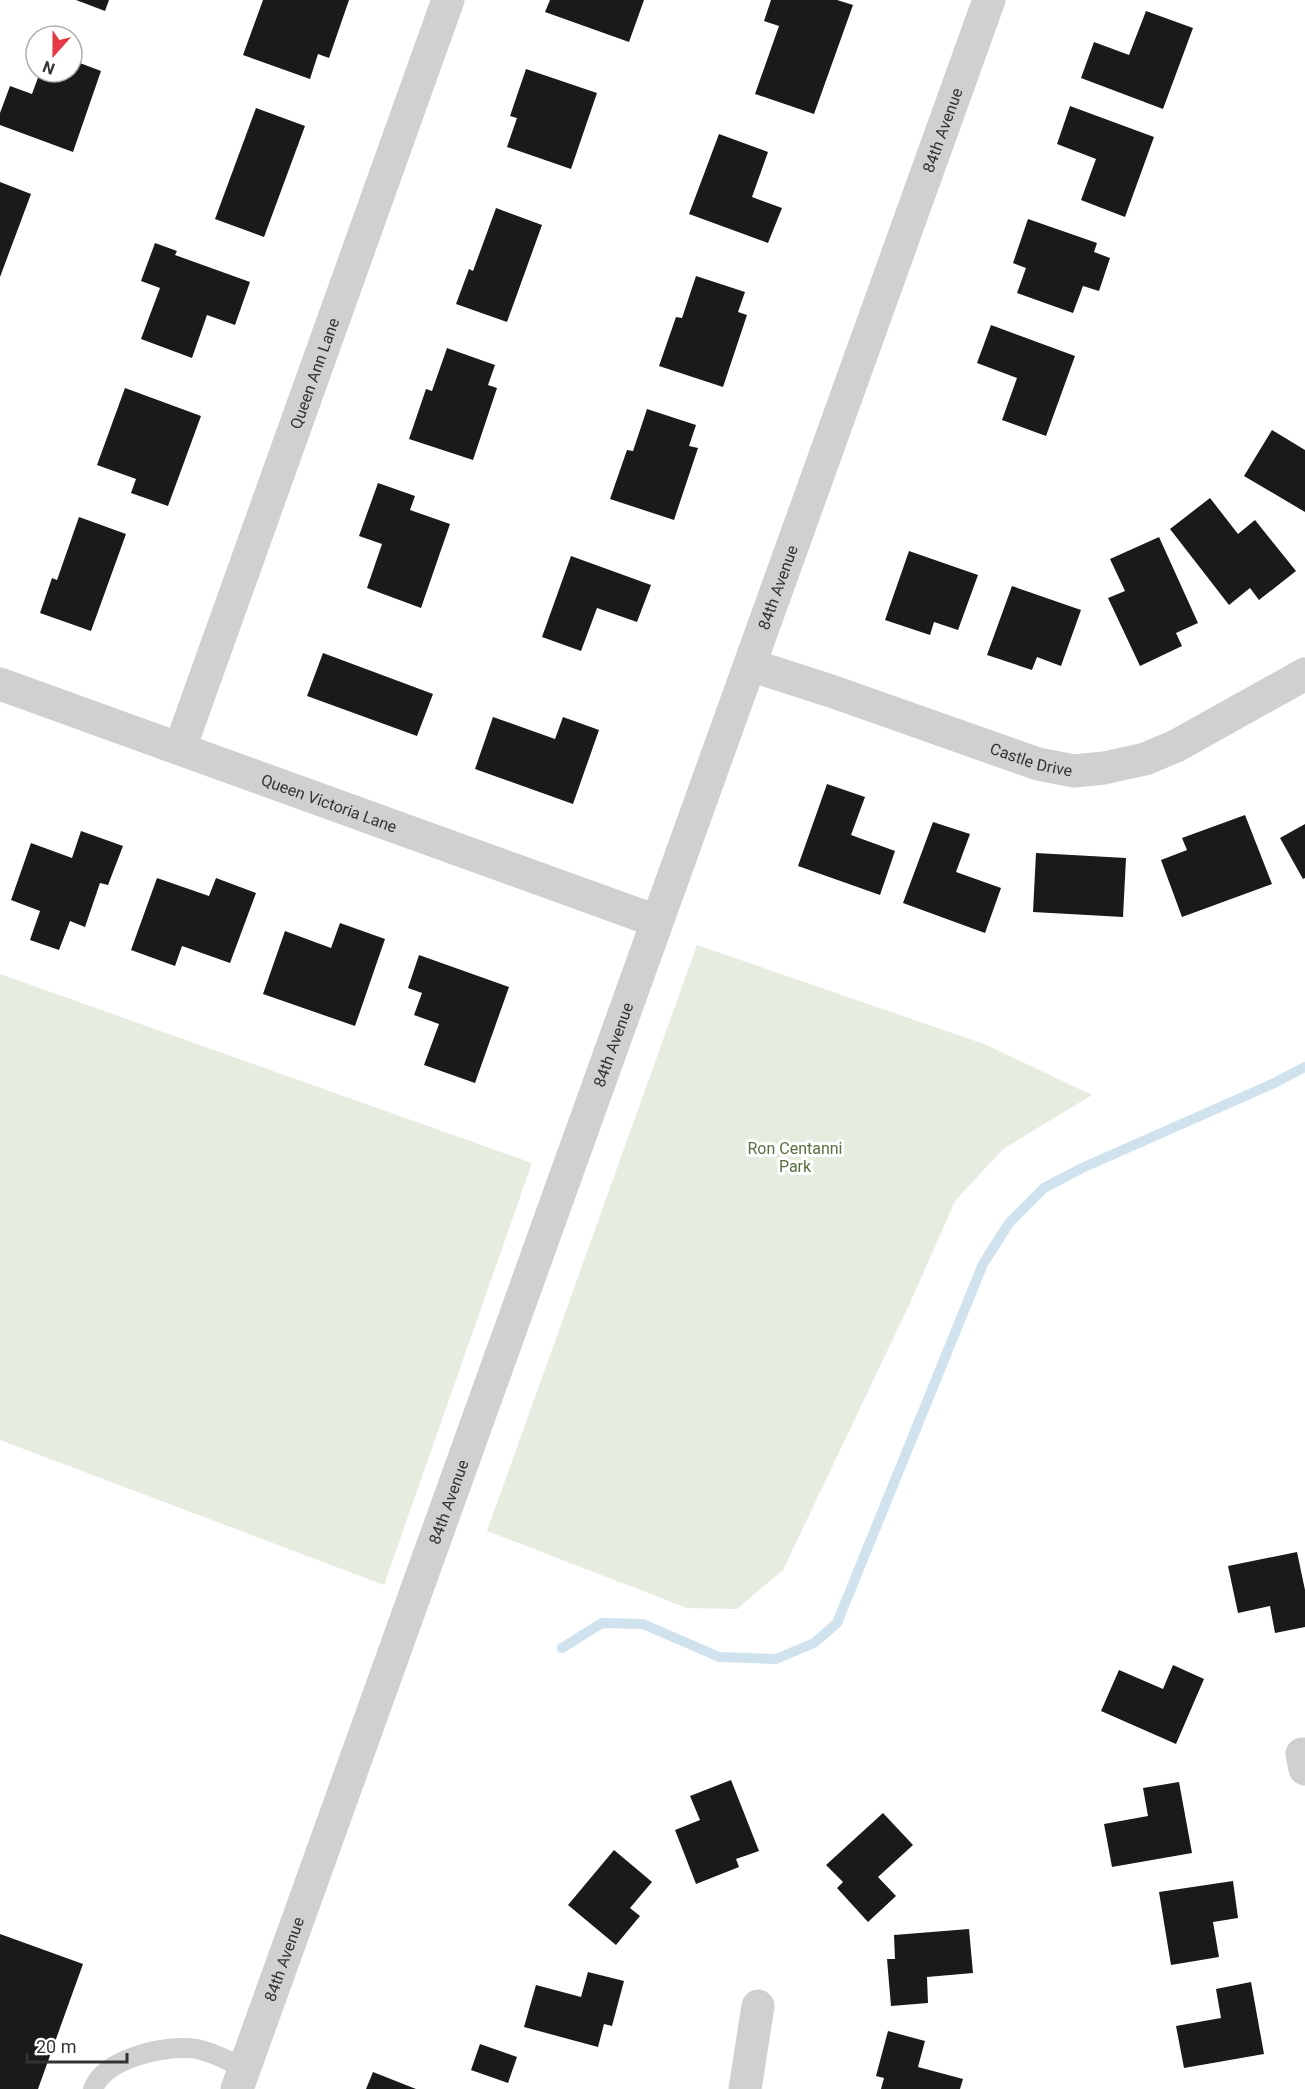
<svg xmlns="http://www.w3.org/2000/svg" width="1305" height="2089" font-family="Roboto,sans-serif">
	<rect width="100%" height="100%" fill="#fff"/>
	<g fill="#e6ecdf">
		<path d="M697,945l287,99 108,51 -89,54 -48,52 -45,102 -127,267 -46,39 -50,-1 -200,-77z"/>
		<path d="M0,974l532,189 -148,422 -384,-145z"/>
	</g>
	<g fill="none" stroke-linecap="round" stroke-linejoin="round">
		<path stroke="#cfe2ee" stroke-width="10" d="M562,1648l40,-25 41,1 76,33 57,2 38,-16 23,-20 146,-359 26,-41 35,-35 38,-20 190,-84 33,-17"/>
	</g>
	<g fill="#1a1a1a">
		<path d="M76,0h33l-4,11z"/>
		<path d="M263,0h86l-20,58 -11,-4 -8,25 -67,-24z"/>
		<path d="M550,0h94l-15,42 -84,-30z"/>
		<path d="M771,0h66l16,5 -39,109 -59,-20 24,-68 -15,-5z"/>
		<path d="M1146,11l47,17 -30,81 -82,-31 13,-36 35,13z"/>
		<path d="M72,60l29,11 -28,81 -73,-27v-12l10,-27 22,8 8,-22h32z"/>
		<path d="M526,69l71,24 -26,76 -64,-22 10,-29 -7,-2z"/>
		<path d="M1070,106l84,31 -29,80 -44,-17 15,-41 -39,-15z"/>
		<path d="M256,108l49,18 -41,111 -49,-18z"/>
		<path d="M719,134l49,18 -16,45 30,11 -14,35 -79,-29z"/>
		<path d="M0,182l31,12 -31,83z"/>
		<path d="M496,208l46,17 -35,97 -51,-18 13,-35 4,2z"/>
		<path d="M1028,219l69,24 -3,9 16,6 -11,33 -16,-5 -10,27 -56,-20 9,-25 -13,-5z"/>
		<path d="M155,243l22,8 -2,4 75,27 -15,43 -28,-10 -15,43 -51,-19 19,-51 -19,-7z"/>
		<path d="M696,276l49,16 -7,20 9,3 -24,72 -64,-21 17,-49 6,1z"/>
		<path d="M991,325l84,31 -29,80 -44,-16 15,-42 -40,-15z"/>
		<path d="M447,348l48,17 -7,20 9,3 -24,72 -64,-21 17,-50 6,2z"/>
		<path d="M125,388l76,28 -33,90 -37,-13 5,-14 -39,-14z"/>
		<path d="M647,409l49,16 -7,21 9,2 -24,72 -64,-21 17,-49 6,1z"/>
		<path d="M1272,430l33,20v62l-61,-36z"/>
		<path d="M378,483l37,13 -5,14 40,14 -29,84 -54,-20 15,-44 -23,-8z"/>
		<path d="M1210,498l28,36 17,-14 41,51 -37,29 -9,-12 -21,17 -59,-76z"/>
		<path d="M79,517l47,17 -35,97 -51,-18 12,-35 5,2z"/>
		<path d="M1159,537l39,86 -22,10 6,13 -42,20 -32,-68 17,-7 -15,-32z"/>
		<path d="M909,551l69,24 -20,55 -24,-8 -4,13 -45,-15z"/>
		<path d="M571,556l80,29 -14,37 -40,-14 -16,43 -39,-14z"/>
		<path d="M1012,586l69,24 -20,56 -24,-9 -5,13 -45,-15z"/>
		<path d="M323,653l110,41 -16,42 -110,-40z"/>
		<path d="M493,717l62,22 8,-22 36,13 -26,74 -98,-35z"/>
		<path d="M827,784l38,13 -14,38 44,16 -15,44 -82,-29z"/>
		<path d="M1245,815l27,69 -90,33 -21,-57 26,-10 -5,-12z"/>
		<path d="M933,822l37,12 -14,38 45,16 -16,45 -82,-30z"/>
		<path d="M1305,824v54l-2,1 -23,-41z"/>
		<path d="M81,831l42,15 -15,39 -8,-2 -15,44 -15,-6 -11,29 -29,-10 10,-29 -29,-11 20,-57 41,15z"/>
		<path d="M1036,853l90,5 -3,59 -90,-5z"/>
		<path d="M157,878l52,18 7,-18 40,15 -26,70 -48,-17 -7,20 -44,-16z"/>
		<path d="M340,923l45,16 -30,87 -92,-32 22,-63 46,17z"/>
		<path d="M419,955l90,32 -34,96 -51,-18 15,-41 -25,-9 8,-22 -14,-5z"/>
		<path d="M1297,1552l8,38v37l-30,6 -5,-27 -32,7 -10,-47z"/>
		<path d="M1173,1665l31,14 -28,65 -75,-33 18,-41 44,19z"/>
		<path d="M731,1780l28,71 -23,8 3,8 -43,17 -21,-54 25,-10 -10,-24z"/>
		<path d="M1179,1782l13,71 -80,14 -8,-43 44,-8 -5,-28z"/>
		<path d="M883,1813l30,32 -35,32 18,19 -28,26 -31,-34 6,-6 -17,-17z"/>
		<path d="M614,1850l38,32 -22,26 10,8 -24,29 -48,-40z"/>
		<path d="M1233,1881l5,37 -25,4 6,35 -48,8 -12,-73z"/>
		<path d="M969,1929l4,44 -46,4 1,26 -37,3 -4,-47h8l-1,-24z"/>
		<path d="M0,1934l83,30 -45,125h-38z"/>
		<path d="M588,1972l36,9 -12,45 -8,-2 -6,23 -74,-20 12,-42 45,12z"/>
		<path d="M1251,1982l13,72 -80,14 -8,-42 45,-8 -5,-29z"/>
		<path d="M888,2031l37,10 -7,26 45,12 -3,10h-79l3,-11 -8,-2z"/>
		<path d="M480,2044l37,13 -9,26 -37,-13z"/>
		<path d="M373,2072l43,17h-50z"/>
	</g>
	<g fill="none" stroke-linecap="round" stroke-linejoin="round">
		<path stroke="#d0d0d0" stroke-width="20" d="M93,2089c12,-31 73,-45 104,-40 16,3 33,13 48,19"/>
		<g stroke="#d0d0d0" stroke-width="33">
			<path id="s1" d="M750,665l81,26 207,73 36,7 30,-3 41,-9 31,-13 129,-72"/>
			<path id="s2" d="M0,684l656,237"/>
			<path id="s3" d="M180,748l268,-748"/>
			<path d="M1305,1754h-3l3,15"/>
			<path id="s4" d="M237,2089l752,-2089"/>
			<path d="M745,2089l13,-83"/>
		</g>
	</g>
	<g text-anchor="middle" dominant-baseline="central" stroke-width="6" stroke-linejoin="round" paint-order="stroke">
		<g font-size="16" fill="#333" stroke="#fff">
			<text stroke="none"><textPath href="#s4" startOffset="2082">84th Avenue</textPath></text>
			<text stroke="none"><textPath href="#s3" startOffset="398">Queen Ann Lane</textPath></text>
			<text stroke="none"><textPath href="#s4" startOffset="1596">84th Avenue</textPath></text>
			<text stroke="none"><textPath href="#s1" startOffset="297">Castle Drive</textPath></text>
			<text stroke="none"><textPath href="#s2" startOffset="350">Queen Victoria Lane</textPath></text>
			<text stroke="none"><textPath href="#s4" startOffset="1110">84th Avenue</textPath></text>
			<text stroke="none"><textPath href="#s4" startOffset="624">84th Avenue</textPath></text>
			<text stroke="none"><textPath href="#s4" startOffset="138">84th Avenue</textPath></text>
		</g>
		<g font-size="16" fill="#56703f" stroke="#fff">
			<text x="795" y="1148">Ron Centanni<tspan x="795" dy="18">Park</tspan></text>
		</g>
	</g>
	<g transform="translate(54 54) rotate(201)"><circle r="28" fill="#ffffff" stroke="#adadad" stroke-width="1.5"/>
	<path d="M0-4.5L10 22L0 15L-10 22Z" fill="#e63946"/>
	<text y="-9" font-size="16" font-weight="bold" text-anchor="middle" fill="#333333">N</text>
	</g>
	<path d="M27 2053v9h100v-9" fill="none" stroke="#333333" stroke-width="3"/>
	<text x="36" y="2053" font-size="18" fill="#333333" stroke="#ffffff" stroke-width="4.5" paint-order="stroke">20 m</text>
</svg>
